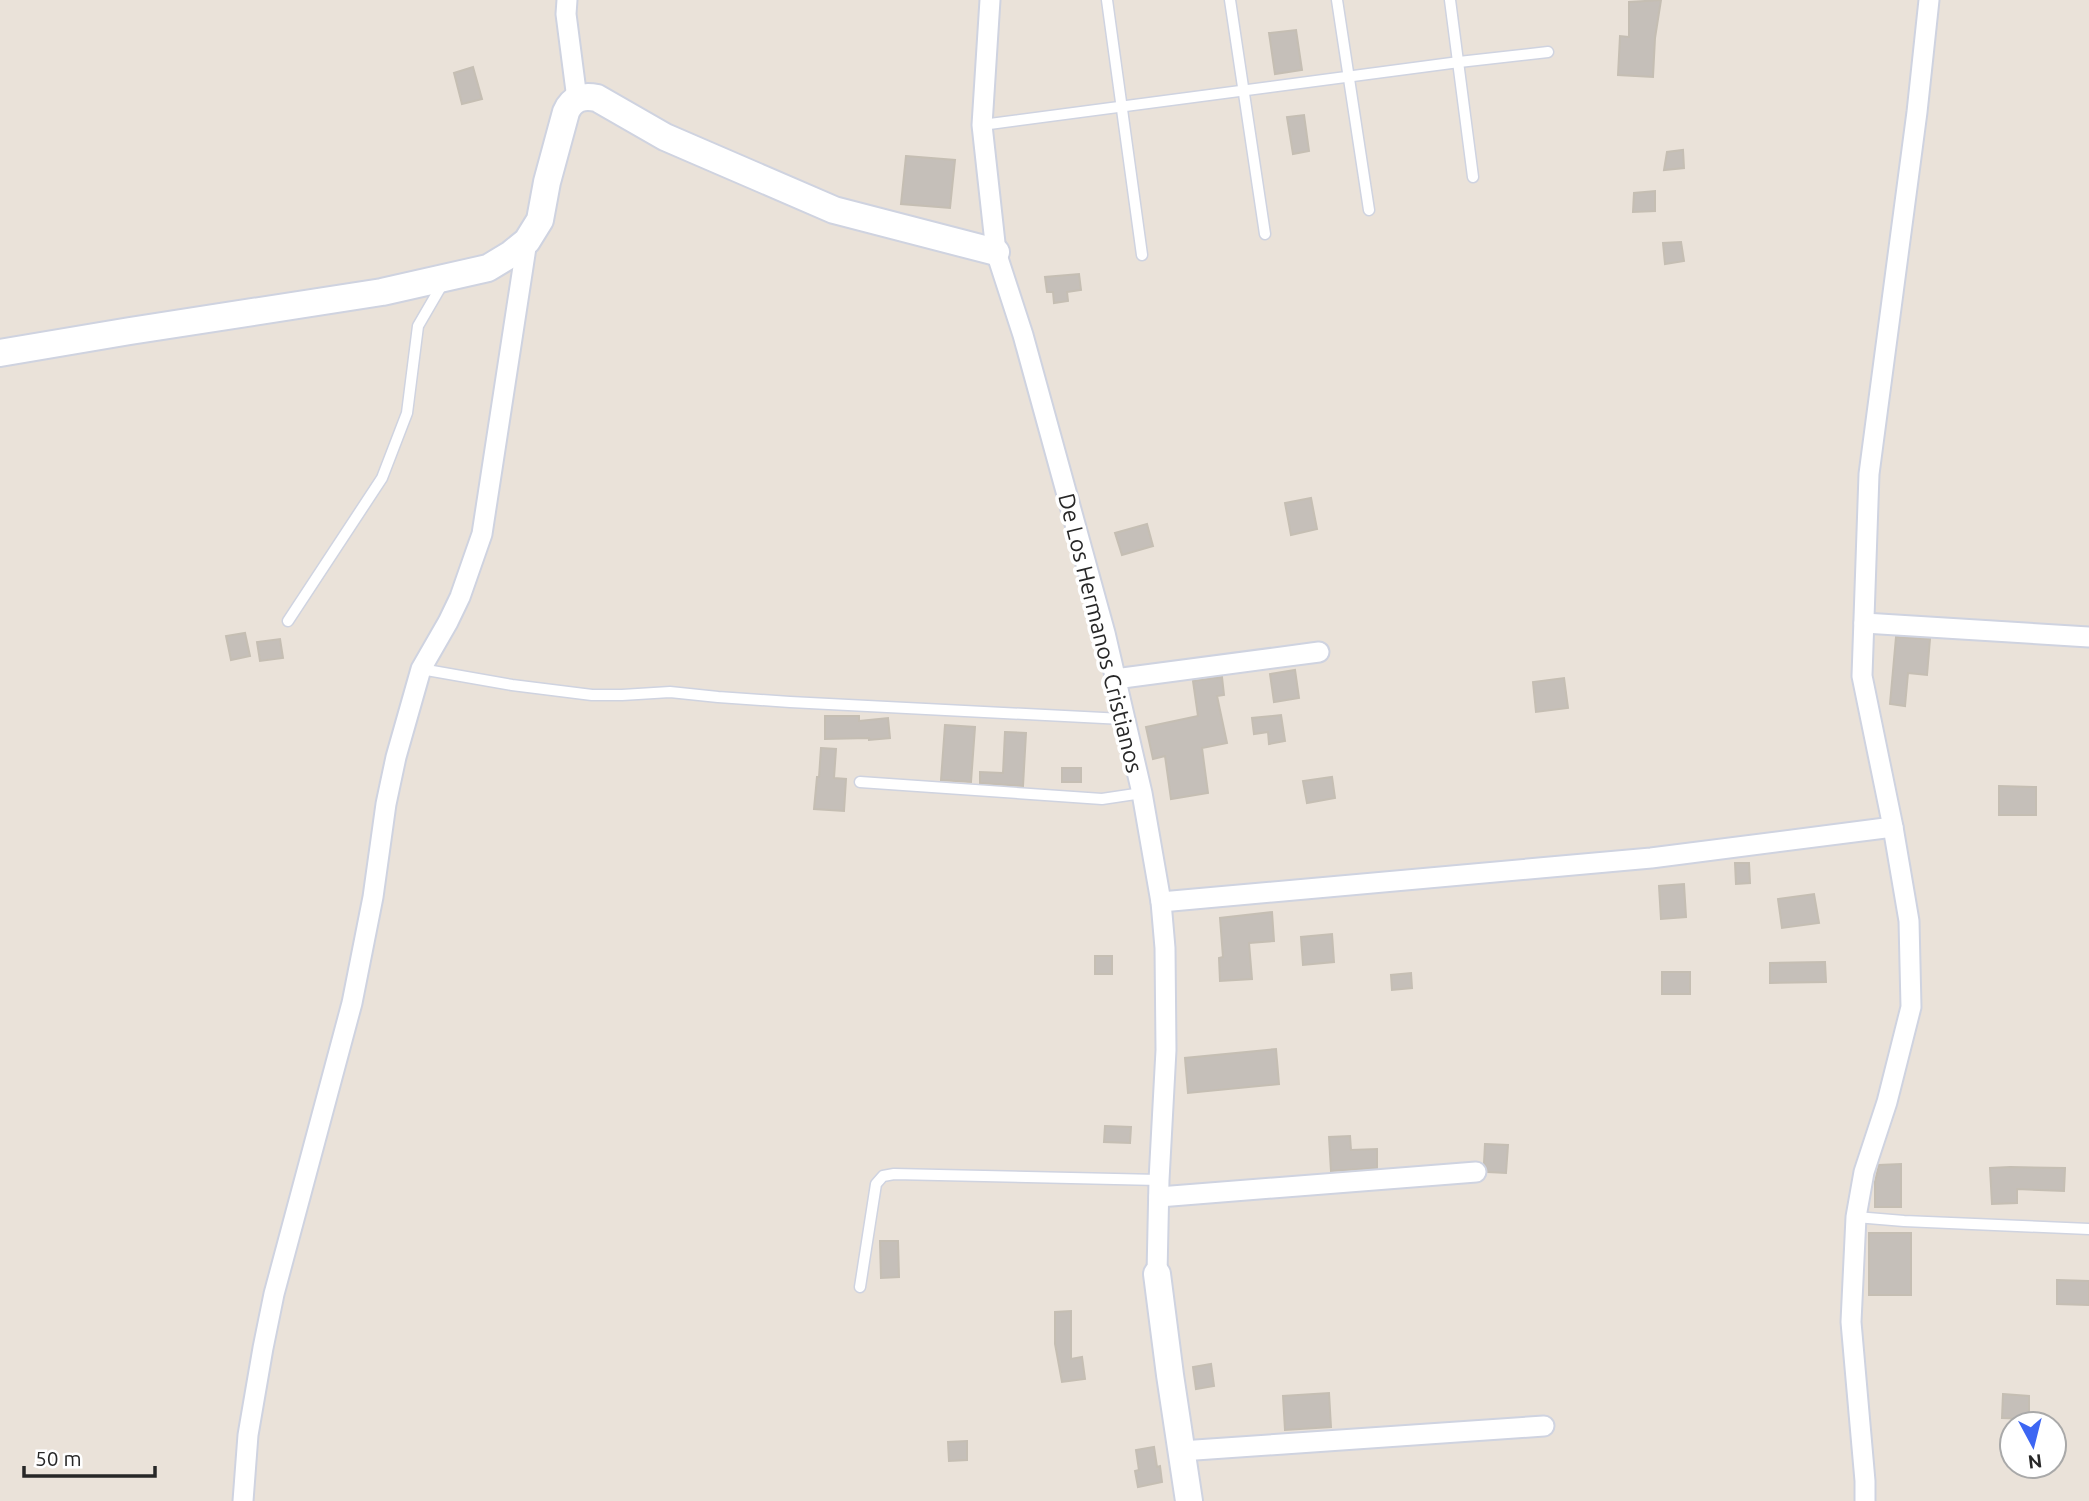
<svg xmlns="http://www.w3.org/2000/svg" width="2089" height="1501" font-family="Ubuntu,sans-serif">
	<rect width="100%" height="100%" fill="#eae2d9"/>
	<g fill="#c5bfb9" stroke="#c5beb3" stroke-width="2">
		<path d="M1661,0l-6,38 -2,39 -35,-2 2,-39 9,1v-35z"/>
		<path d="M1296,30l6,40 -27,4 -6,-41z"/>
		<path d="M473,67l9,32 -20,5 -8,-31z"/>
		<path d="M1304,115l5,36 -16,3 -6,-37z"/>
		<path d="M1683,150l1,18 -20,2 3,-18z"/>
		<path d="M906,156l49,4 -5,48 -49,-4z"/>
		<path d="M1655,191v20l-22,1 1,-19z"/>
		<path d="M1681,242l3,19 -19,3 -2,-21z"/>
		<path d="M1079,274l2,16 -14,2 1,9 -14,2 -1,-11h-6l-2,-15z"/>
		<path d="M1311,498l6,31 -26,6 -6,-32z"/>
		<path d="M1147,524l6,22 -31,9 -7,-22z"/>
		<path d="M245,633l5,23 -19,4 -5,-24z"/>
		<path d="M1896,637l34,2 -3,36 -19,-2 -3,33 -15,-2z"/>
		<path d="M280,639l3,19 -23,3 -3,-19z"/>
		<path d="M1295,670l4,28 -25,4 -4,-28z"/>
		<path d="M1222,677l2,18 -7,1 10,47 -25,5 6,45 -37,6 -6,-43 -12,3 -7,-32 52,-11 -5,-35z"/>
		<path d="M1564,678l4,30 -32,4 -3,-30z"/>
		<path d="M1281,715l4,26 -16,3 -1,-12 -14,2 -2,-16z"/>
		<path d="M825,716h34v5l29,-3 2,20 -21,2v-2l-44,1z"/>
		<path d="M945,725l30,2 -4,55 -30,-2z"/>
		<path d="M1005,732l21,1 -3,53 -43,-3v-11l23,1z"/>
		<path d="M821,748l15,1 -2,29 12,1 -2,32 -30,-2 3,-32h2z"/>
		<rect x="1062" y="768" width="19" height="14"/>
		<path d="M1332,777l3,21 -28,5 -4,-22z"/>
		<path d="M1999,786l37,1v28h-37z"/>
		<path d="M1735,863h14l1,20 -14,1z"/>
		<path d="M1684,884l2,33 -25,2 -2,-33z"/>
		<path d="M1814,894l5,29 -37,5 -4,-29z"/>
		<path d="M1272,912l2,29 -25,2 3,36 -32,2 -1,-23 4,-1 -3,-39z"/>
		<path d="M1332,934l2,28 -31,3 -2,-28z"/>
		<rect x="1095" y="956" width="17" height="18"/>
		<path d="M1825,962l1,20 -56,1v-20z"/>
		<rect x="1662" y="972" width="28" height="22"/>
		<path d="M1411,973l1,15 -20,2 -1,-15z"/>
		<path d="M1276,1049l3,35 -91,9 -3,-35z"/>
		<path d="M1105,1126l26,1 -1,16 -26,-1z"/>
		<path d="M1350,1136l1,14 26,-1v19l-46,3 -2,-34z"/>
		<path d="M1485,1144l23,1 -2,28 -18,-1 -4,-9z"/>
		<path d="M1901,1164v43h-26v-25l4,-17z"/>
		<path d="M2010,1167l55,1 -1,23 -47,-2v14l-25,1 -2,-36z"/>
		<rect x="1869" y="1233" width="42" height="62"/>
		<path d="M880,1241h18l1,36 -18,1z"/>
		<path d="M2057,1280l32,1v24l-32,-1z"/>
		<path d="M1071,1311v48l11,-2 3,22 -23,3 -7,-38v-32z"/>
		<path d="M1211,1364l3,22 -18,3 -3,-22z"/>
		<path d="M1329,1393l2,34 -46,3 -2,-34z"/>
		<path d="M2003,1394l26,2v23l-27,-1z"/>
		<path d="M967,1441v19l-18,1 -1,-19z"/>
		<path d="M1154,1447l3,20 3,-1 2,16 -24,5 -3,-16 4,-1 -3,-20z"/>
	</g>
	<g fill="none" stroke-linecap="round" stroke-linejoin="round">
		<defs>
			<g id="lane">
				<path d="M1107,0l35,255"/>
				<path d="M1230,0l35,234"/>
				<path d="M1337,0l32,210"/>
				<path d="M1450,0l23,177"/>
				<path d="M982,125l477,-63 89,-10"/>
				<path d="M288,621l94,-143 25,-65 11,-87 25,-43"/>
				<path d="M421,669l91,16 80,10h30l48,-3 48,5 72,5 333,17"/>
				<path d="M860,782l242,17 40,-6"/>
				<path d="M1856,1217l48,4 185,8"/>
				<path d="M860,1287l16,-103 7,-8 11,-2 265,6"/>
			</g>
			<g id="street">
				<path d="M567,0l-1,14 11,85"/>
				<path d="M990,0l-8,125 14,127 27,83 82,298 37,160 19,109 4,46 1,102 -7,130 -2,94"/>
				<path d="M1864,623l225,14"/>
				<path d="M1115,679l204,-27"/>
				<path d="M1161,902l490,-44 242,-31"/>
				<path d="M1159,1197l317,-25"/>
				<path d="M1181,1451l363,-25"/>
				<path d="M243,1501l5,-66 15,-87 11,-54 78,-291 21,-106 13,-93 10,-47 25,-88 27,-47 12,-25 22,-63 45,-293"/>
				<path d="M1865,1501v-20l-14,-159 5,-105 8,-45 23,-70 24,-95 -2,-86 -16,-94 -31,-151 7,-202 48,-362 12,-112"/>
			</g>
			<g id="secondary">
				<path d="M0,353l130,-22 252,-39 106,-24 23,-14 16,-13 13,-21 7,-38 19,-70c6,-14 17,-17 31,-14l68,39 169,73 162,42"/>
				<path d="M1157,1274l13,101 19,126"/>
			</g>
		</defs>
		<use href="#lane" stroke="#cfd3e0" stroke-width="13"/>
		<use href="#street" stroke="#cfd3e0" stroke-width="23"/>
		<use href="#secondary" stroke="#cfd3e0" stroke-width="30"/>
		<use href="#lane" stroke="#fff" stroke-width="10"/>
		<use href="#street" stroke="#fff" stroke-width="19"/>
		<use href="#secondary" stroke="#fff" stroke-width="26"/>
	</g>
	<g text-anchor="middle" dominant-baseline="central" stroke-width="7" stroke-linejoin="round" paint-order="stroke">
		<g font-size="23" fill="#272727" stroke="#fff">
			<text transform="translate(1101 633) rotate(76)">De Los Hermanos Cristianos</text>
		</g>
	</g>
	<g transform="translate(2033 1445) rotate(173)"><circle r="33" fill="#ffffff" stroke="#a9a9a9" stroke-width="2"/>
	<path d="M0-5L12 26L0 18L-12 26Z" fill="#3d66f3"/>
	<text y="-10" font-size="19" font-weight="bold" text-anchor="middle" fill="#272727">N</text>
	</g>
	<path d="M24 1466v10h131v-10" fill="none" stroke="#272727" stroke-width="3.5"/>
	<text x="35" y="1466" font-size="21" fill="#272727" stroke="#ffffff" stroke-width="5" paint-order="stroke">50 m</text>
</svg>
